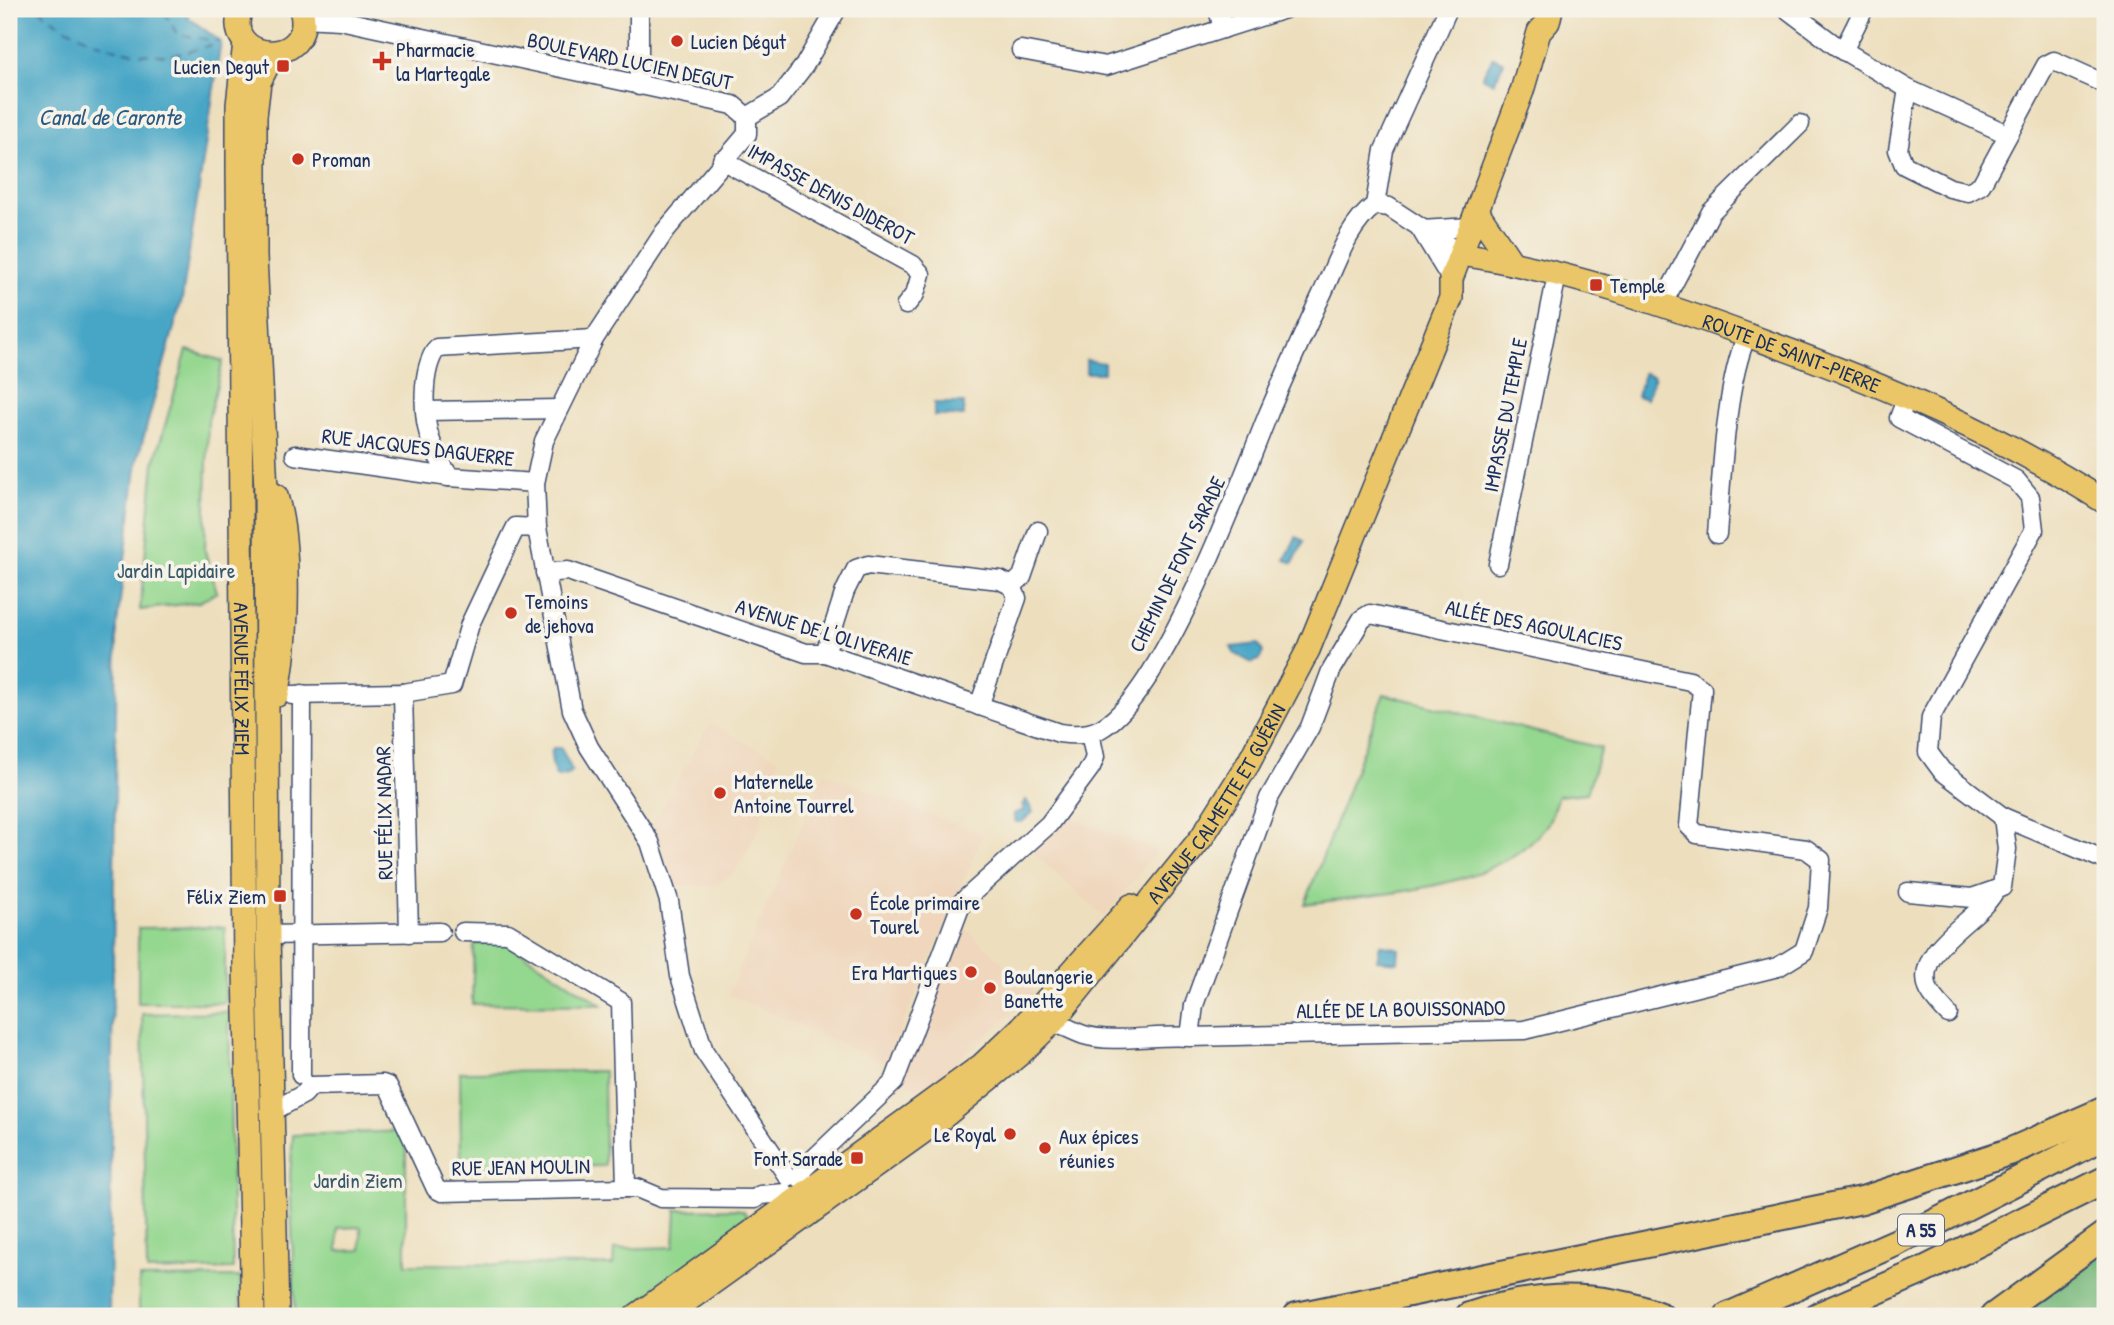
<svg xmlns="http://www.w3.org/2000/svg" width="2114" height="1325" font-family="'Patrick Hand',sans-serif">
	<rect width="100%" height="100%" fill="#f7f3e8"/>
	<filter id="ink" filterUnits="userSpaceOnUse"><feTurbulence type="fractalNoise" baseFrequency=".0143" numOctaves="2"/><feDisplacementMap in="SourceGraphic" scale="14" xChannelSelector="R" yChannelSelector="G"/><feConvolveMatrix kernelMatrix="1 2 1 2 8 2 1 2 1" color-interpolation-filters="sRGB"/></filter>
	<filter id="wash" filterUnits="userSpaceOnUse"><feTurbulence type="fractalNoise" baseFrequency=".00686" numOctaves="4" result="noise"/><feDisplacementMap in="SourceGraphic" scale="28" xChannelSelector="R" yChannelSelector="G"/><feGaussianBlur stdDeviation="1.57" result="paint"/><feColorMatrix in="noise" values="0 0 0 0 0 0 0 0 0 0 0 0 0 0 0 0 0 1.4 0 .05"/><feComposite in="paint" operator="in"/></filter>
	<g filter="url(#wash)">
		<rect width="100%" height="100%" fill="#eddfbe"/>
		<g fill="#efd6bc">
			<path d="M710,723l69,36 -20,69 -24,45 -22,13h-37l-24,-60z"/>
			<path d="M824,773l159,62 -97,229 -158,-70z"/>
			<path d="M1063,814l94,37 -53,66 -72,-65 19,-18z"/>
			<path d="M960,923l75,70 -112,100 -21,-16z"/>
		</g>
		<g fill="#94d78f" stroke="#588376" stroke-width="2" fill-rule="evenodd">
			<path d="M187,350l36,11 -15,60 -3,130 12,41 -18,10 -59,8 14,-147z"/>
			<path d="M1384,694l217,54 -14,45 -29,3c-4,9 -6,22 -12,30 -49,65 -167,67 -241,78z"/>
			<path d="M225,927v76h-87v-75z"/>
			<path d="M504,941l98,64 -130,-1 2,-60z"/>
			<path d="M229,1012l4,257 -86,2 -5,-257z"/>
			<path d="M604,1071l1,95 -144,2 -1,-96z"/>
			<path d="M406,1131v133l207,1 1,-16 60,-2 2,-37 61,-1 7,2 5,9 -126,96h-328l-5,-141 3,-40zM361,1227v23l-23,1v-23z"/>
			<path d="M240,1277l1,39h-102v-38z"/>
		</g>
		<path fill="#77b87a" stroke="#49746c" stroke-width="2" d="M2105,1252v64h-88z"/>
		<g fill="#47a6c6" stroke="#316a92" stroke-width="2">
			<path d="M9,9h181l-2,8 33,25 -39,257 -45,162 -20,165 -8,690h-100z"/>
			<path d="M1493,57l11,5 -10,21 -12,-6z"/>
			<path d="M1086,360l18,3v10h-18z"/>
			<path d="M1644,373l10,4 -7,22 -10,-3z"/>
			<rect x="934" y="403" width="30" height="13"/>
			<path d="M1296,537l8,4 -11,22 -8,-3z"/>
			<path d="M1258,644l5,8 -4,8 -7,3 -18,-10 -3,-6z"/>
			<path d="M553,748h8l11,22 -4,5 -11,2c-4,-4 -8,-23 -4,-29z"/>
			<path d="M1026,800l7,12 -11,10h-6l-3,-8 11,-4 -2,-5z"/>
			<path d="M1380,944l19,5 -1,13 -21,-2z"/>
		</g>
		<g fill="none" stroke-linecap="round" stroke-linejoin="round">
			<g stroke="#2a5982" stroke-width="2" stroke-dasharray="9 7" stroke-linecap="butt">
				<path d="M39,9c35,29 84,48 130,46 17,-1 36,-9 52,-13l-44,-8 -14,-25"/>
				<path d="M9,110l5,-50 -2,-51"/>
			</g>
		</g>
	</g>
	<g filter="url(#ink)">
		<g fill="none" stroke-linecap="round" stroke-linejoin="round">
			<defs>
				<g id="minor">
					<path d="M1218,9l5,20"/>
					<path d="M1787,9l49,37 72,43 99,45"/>
					<path d="M303,18l37,2 393,85 14,12"/>
					<path d="M1021,50l85,16 179,-57"/>
					<path d="M1843,51l21,-42"/>
					<path d="M639,86v-77"/>
					<path d="M1908,89l-10,61 6,15 46,23 18,4 13,-7 65,-120 8,-4 51,23"/>
					<path d="M747,117v17l-82,97 -71,108 -50,102 -9,42 2,45 35,182 17,37 61,95 19,59 11,75 24,75 84,126"/>
					<path d="M747,117l32,-19 25,-32 33,-57"/>
					<path d="M722,160l191,105 8,9 -6,20 -9,11"/>
					<path d="M1375,205l9,-55 64,-141"/>
					<path d="M1375,205l14,2 72,47"/>
					<path d="M1421,230l50,-3"/>
					<path d="M1423,233l28,46"/>
					<path d="M1662,305l49,-93 89,-88"/>
					<path d="M1907,397l-8,21 117,62 14,17 4,33 -103,187 -3,35 14,19 61,46 102,43"/>
					<path d="M426,411l133,-2"/>
					<path d="M295,455l154,22 86,6"/>
					<path d="M449,477c-6,-12 -14,-24 -18,-36 -9,-25 -10,-72 6,-93l157,-9"/>
					<path d="M1717,534c5,-58 8,-148 30,-199"/>
					<path d="M1498,564l59,-289"/>
					<path d="M545,573l23,-2 238,82h19l234,80c13,2 28,3 41,-4 63,-33 141,-248 169,-317 17,-39 34,-78 52,-116 15,-31 26,-70 54,-91"/>
					<path d="M1012,586l10,-9 16,-46"/>
					<path d="M825,653l20,-62 11,-22 12,-4 132,15 12,6 5,12 -38,108"/>
					<path d="M403,693l6,240"/>
					<path d="M292,695l111,-2 49,-8 18,-61 42,-89 4,-8 21,1"/>
					<path d="M1908,892l64,6 23,-8"/>
					<path d="M463,932l45,1 113,69 5,186"/>
					<path d="M268,935l172,-3"/>
					<path d="M1948,1014c-6,-7 -17,-17 -20,-26 -14,-41 55,-70 67,-98l7,-3 5,-38 -4,-32"/>
					<path d="M1043,1024c16,-3 26,6 41,11 29,9 75,-1 106,2l334,-7 254,-63 26,-16 14,-43 3,-48 -15,-11 -109,-15 -8,-8 13,-137 -12,-8 -320,-67 -8,5 -31,52 -21,56 -41,71 -75,207 -4,32"/>
					<path d="M301,1075l1,-381"/>
					<path d="M311,1086l72,-2 5,2 48,103 6,3 184,-4h11l24,10 94,1 5,-4 25,-2"/>
					<path d="M271,1112l33,-18 7,-8"/>
					<path d="M800,1178l3,-9 91,-87 68,-180 87,-78 42,-57 4,-10 -5,-24"/>
				</g>
				<g id="major">
					<path d="M241,9c-21,55 77,60 60,0"/>
					<path id="s1" d="M245,42l-7,63v66l7,798 8,347"/>
					<path d="M274,53l-15,29 -4,34v140l11,234 2,445 9,381"/>
					<path d="M1477,211l35,52"/>
					<path id="s2" d="M1461,254c104,16 206,51 305,88 120,44 231,91 339,160"/>
					<path d="M266,490l10,6c15,48 12,149 1,199h-8"/>
					<path d="M636,1316l346,-251 40,-38 109,-121"/>
					<path id="s3" d="M666,1316l275,-197 80,-66 32,-31 149,-185 46,-73 60,-114 143,-352v-19l71,-188 17,-59 9,-10 3,-13"/>
				</g>
				<g id="highway">
					<path d="M1297,1316l565,-116 147,-48 96,-42"/>
					<path d="M1469,1316c62,-21 128,-25 191,0"/>
					<path d="M1728,1316l167,-73 210,-107"/>
					<path d="M1818,1316l104,-45 183,-91"/>
					<path d="M1994,1316l111,-81"/>
				</g>
			</defs>
			<use href="#minor" stroke="#3a496c" stroke-width="21"/>
			<use href="#major" stroke="#3a496c" stroke-width="26"/>
			<use href="#highway" stroke="#3a496c" stroke-width="30"/>
			<use href="#minor" stroke="#fff" stroke-width="18"/>
			<use href="#major" stroke="#ebc669" stroke-width="23"/>
			<use href="#highway" stroke="#ebc669" stroke-width="26"/>
		</g>
	</g>
	<g fill="#c8321e" stroke="#f7f3e8" stroke-width="2.5">
		<circle cx="677" cy="41" r="7"/>
		<path d="M378.5 50.5h7v7h7v7h-7v7h-7v-7h-7v-7h7z"/>
		<rect x="276" y="59" width="14" height="14" rx="3.5"/>
		<circle cx="298" cy="159" r="7"/>
		<rect x="1589" y="278" width="14" height="14" rx="3.5"/>
		<circle cx="511" cy="613" r="7"/>
		<circle cx="720" cy="793" r="7"/>
		<rect x="273" y="889" width="14" height="14" rx="3.5"/>
		<circle cx="856" cy="914" r="7"/>
		<circle cx="971" cy="972" r="7"/>
		<circle cx="990" cy="988" r="7"/>
		<circle cx="1010" cy="1134" r="7"/>
		<circle cx="1045" cy="1148" r="7"/>
		<rect x="850" y="1151" width="14" height="14" rx="3.5"/>
	</g>
	<g text-anchor="middle" dominant-baseline="central" stroke-width="7" stroke-linejoin="round" paint-order="stroke">
		<rect fill="#f7f3e8" stroke="#5d6a87" stroke-width="2" x="1898" y="1214.5" width="46" height="31" rx="5"/>
		<g font-size="19" font-weight="bold" fill="#1b2f5e">
			<text x="1921" y="1230">A 55</text>
		</g>
		<g font-size="21" fill="#1b2f5e" stroke="#f7f3e8" text-anchor="start">
			<text x="691" y="41">Lucien Dégut</text>
			<text x="396" y="49">Pharmacie<tspan x="396" dy="24">la Martegale</tspan></text>
			<text x="269" y="66" text-anchor="end">Lucien Degut</text>
			<text x="312" y="159">Proman</text>
			<text x="1610" y="285">Temple</text>
			<text x="525" y="601">Temoins<tspan x="525" dy="24">de jehova</tspan></text>
			<text x="734" y="781">Maternelle<tspan x="734" dy="24">Antoine Tourrel</tspan></text>
			<text x="266" y="896" text-anchor="end">Félix Ziem</text>
			<text x="870" y="902">École primaire<tspan x="870" dy="24">Tourel</tspan></text>
			<text x="957" y="972" text-anchor="end">Era Martigues</text>
			<text x="1004" y="976">Boulangerie<tspan x="1004" dy="24">Banette</tspan></text>
			<text x="996" y="1134" text-anchor="end">Le Royal</text>
			<text x="1059" y="1136">Aux épices<tspan x="1059" dy="24">réunies</tspan></text>
			<text x="843" y="1158" text-anchor="end">Font Sarade</text>
		</g>
		<g font-size="21" fill="#1b2f5e" stroke="#f7f3e8">
			<text transform="translate(630 61) rotate(12)">BOULEVARD LUCIEN DEGUT</text>
			<text transform="translate(831 194) rotate(29)">IMPASSE DENIS DIDEROT</text>
			<text stroke="none"><textPath href="#s2" startOffset="346">ROUTE DE SAINT-PIERRE</textPath></text>
			<text transform="translate(1505 415) rotate(-79)">IMPASSE DU TEMPLE</text>
			<text transform="translate(418 447) rotate(7)">RUE JACQUES DAGUERRE</text>
			<text transform="translate(1177 564) rotate(-64)">CHEMIN DE FONT SARADE</text>
			<text transform="translate(1534 625) rotate(12)">ALLÉE DES AGOULACIES</text>
			<text transform="translate(824 632) rotate(17)">AVENUE DE L'OLIVERAIE</text>
			<text stroke="none"><textPath href="#s1" startOffset="637">AVENUE FÉLIX ZIEM</textPath></text>
			<text stroke="none"><textPath href="#s3" startOffset="760">AVENUE CALMETTE ET GUÉRIN</textPath></text>
			<text transform="translate(384 813) rotate(-91)">RUE FÉLIX NADAR</text>
			<text transform="translate(1401 1009) rotate(-1)">ALLÉE DE LA BOUISSONADO</text>
			<text transform="translate(521 1167) rotate(-1)">RUE JEAN MOULIN</text>
		</g>
		<g font-size="21" fill="#39596a" stroke="#f7f3e8">
			<text x="176" y="570">Jardin Lapidaire</text>
			<text x="358" y="1180">Jardin Ziem</text>
		</g>
		<g font-size="23" font-style="italic" fill="#2a5982" stroke="#f7f3e8">
			<text x="110" y="116">Canal de Caronte</text>
		</g>
	</g>
	<rect width="2114" height="1325" fill="none" stroke="#f7f3e8" stroke-width="35"/>
</svg>
